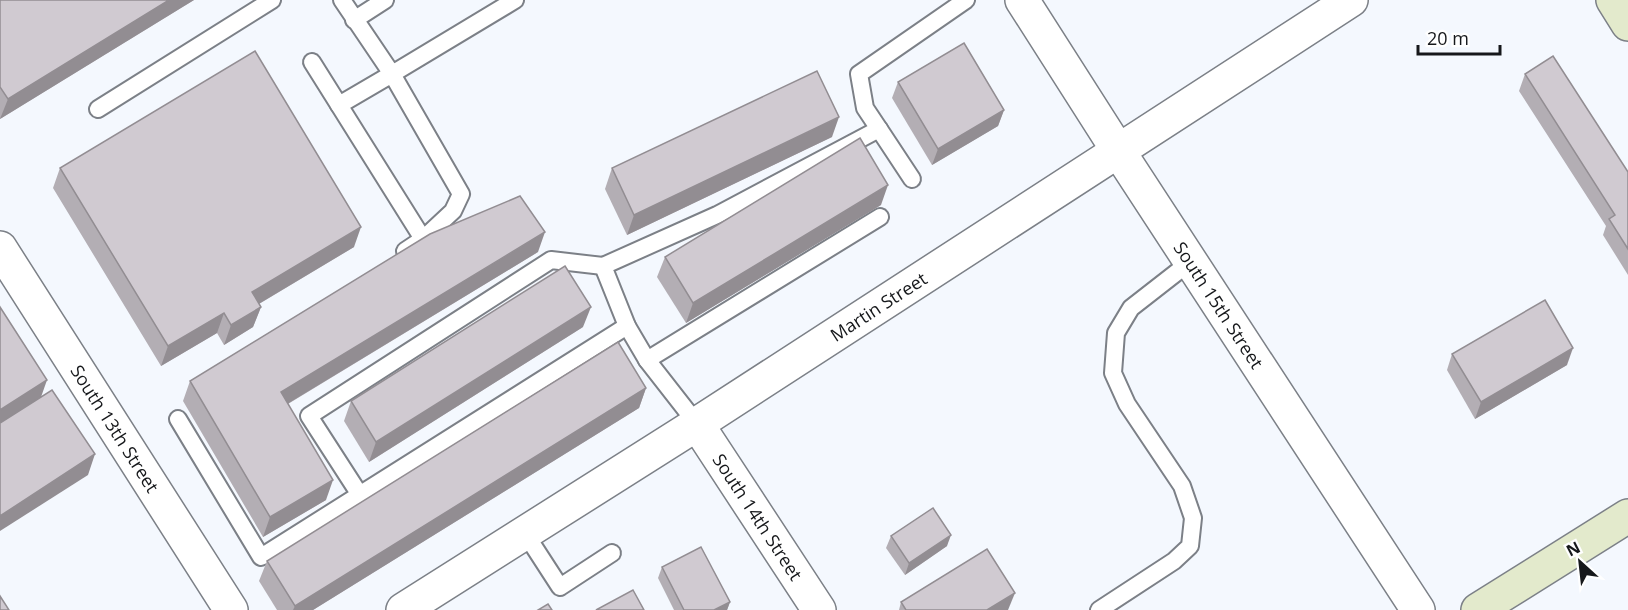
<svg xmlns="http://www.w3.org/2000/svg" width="1628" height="610" font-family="'Open Sans',sans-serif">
	<rect width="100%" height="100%" fill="#f4f8fe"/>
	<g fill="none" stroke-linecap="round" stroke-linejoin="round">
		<defs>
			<g id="lane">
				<path d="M342,0l50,74 123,-74"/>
				<path d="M354,20l31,-20"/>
				<path d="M312,62l27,43 53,-31 69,120 -8,17 -30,28"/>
				<path d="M339,105l84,134 -18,12"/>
				<path d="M98,109l174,-109"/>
				<path d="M879,129l33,50"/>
				<path d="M647,360l233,-143"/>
				<path d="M178,419l83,138 366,-231"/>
				<path d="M697,424l-50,-64 -20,-34 -24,-60 114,-51 162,-86 -14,-21 -6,-34 107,-74"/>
				<path d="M360,495l-51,-79 242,-156 52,6"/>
				<path d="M525,533l35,54 52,-34"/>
				<path d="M1099,610l75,-49 16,-15 3,-28 -11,-32 -55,-82 -14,-31 3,-40 15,-25 59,-46"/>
			</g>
			<g id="street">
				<path id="s1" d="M1022,0l97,152 299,458"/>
				<path id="s2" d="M0,248l231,362"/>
				<path id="s3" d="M697,424l122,186"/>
				<path id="s4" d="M403,610l294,-186 654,-424"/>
			</g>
			<g id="secondary">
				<path d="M1613,0l15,24"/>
				<path d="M1478,610l150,-94"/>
			</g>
		</defs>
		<use href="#lane" stroke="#7c8087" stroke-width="20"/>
		<use href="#street" stroke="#7c8087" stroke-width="36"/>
		<use href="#secondary" stroke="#7c8087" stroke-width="36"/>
		<use href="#lane" stroke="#fff" stroke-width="16"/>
		<use href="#street" stroke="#fff" stroke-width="33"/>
		<use href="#secondary" stroke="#e3eacc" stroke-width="33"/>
	</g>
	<g fill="#b3aeb4">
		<path d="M0,0h194l-194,119z"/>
		<path d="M1525,74l103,98v103l-25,-40 3,-9 -87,-135z"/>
		<path d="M898,82l106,28 -6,16 -66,39 -40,-67z"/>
		<path d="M832,137l-205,98 -22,-46 7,-21z"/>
		<path d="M60,168l294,79 -95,57 2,3 -8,20 -29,18 -7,-12 -56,33 -108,-178z"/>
		<path d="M881,205l-195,118 -29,-46 8,-20z"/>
		<path d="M538,252l-250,152 38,96 -63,37 -80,-136 7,-20z"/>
		<path d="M583,327l-214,135 -25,-41 7,-20z"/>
		<path d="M1452,354l115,11 -92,54 -28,-49z"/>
		<path d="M646,388l-7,20 -326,202h-36l-18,-29 8,-20z"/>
		<path d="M891,536l56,10 -42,29 -19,-27z"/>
		<path d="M662,567l68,35 -3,8h-53l-16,-32z"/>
		<path d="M901,602l108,7 -110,1z"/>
	</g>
	<g fill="#928d92">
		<path d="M169,0h25l-194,119 8,-20z"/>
		<path d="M1004,110l-6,16 -66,39 6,-16z"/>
		<path d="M839,117l-7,20 -205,98 7,-20z"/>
		<path d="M888,185l-7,20 -195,118 7,-20z"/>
		<path d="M361,227l-7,20 -109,65 7,-20z"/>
		<path d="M545,232l-7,20 -264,160 7,-20z"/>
		<path d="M261,307l-8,20 -29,18 7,-20z"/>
		<path d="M591,307l-8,20 -214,135 7,-20z"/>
		<path d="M224,313l-7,20 -56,33 7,-20z"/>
		<path d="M1573,348l-6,17 -92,54 6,-17z"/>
		<path d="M47,380l-7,20 -40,25v-15z"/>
		<path d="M646,388l-7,20 -326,202h-20l2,-4z"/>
		<path d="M95,454l-7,21 -88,56v-15z"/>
		<path d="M333,480l-7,20 -63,37 7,-20z"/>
		<path d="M951,535l-4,11 -42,29 4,-12z"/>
		<path d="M1015,593l-7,17h-21z"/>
		<path d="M730,602l-3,8h-13z"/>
	</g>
	<g fill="#d0cad1" stroke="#928d92" stroke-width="1.5">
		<path d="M0,0h169l-161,99 -8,-12z"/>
		<path d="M964,43l40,67 -66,39 -40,-67z"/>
		<path d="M255,51l106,176 -109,65 9,15 -30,18 -7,-12 -56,33 -108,-178z"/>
		<path d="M1553,56l75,116v77l-19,-30 6,-4 -90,-141z"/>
		<path d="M817,71l22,46 -205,98 -22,-47z"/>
		<path d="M860,138l28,47 -195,118 -28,-46z"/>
		<path d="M520,196l25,36 -264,160 52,88 -63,37 -80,-136 240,-147z"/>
		<path d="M565,266l26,41 -215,135 -25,-41z"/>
		<path d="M1545,300l28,48 -92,54 -29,-48z"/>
		<path d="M0,307l47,73 -47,30z"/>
		<path d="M618,342l28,46 -351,218 -28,-45z"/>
		<path d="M52,390l43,64 -95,62v-93z"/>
		<path d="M933,508l18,27 -42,28 -18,-27z"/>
		<path d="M701,547l29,55 -16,8h-30l-22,-43z"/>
		<path d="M987,549l28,44 -28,17h-81l-5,-8z"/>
		<path d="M633,590l11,20h-48z"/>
		<path d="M0,596l9,14h-9z"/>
		<path d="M548,604l4,6h-14z"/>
	</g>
	<g text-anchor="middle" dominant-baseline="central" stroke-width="4.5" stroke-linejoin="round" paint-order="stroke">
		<g font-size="18" fill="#16181b" stroke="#fff">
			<text stroke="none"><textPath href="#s1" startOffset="363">South 15th Street</textPath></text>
			<text stroke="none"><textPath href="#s4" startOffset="564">Martin Street</textPath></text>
			<text stroke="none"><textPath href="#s2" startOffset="214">South 13th Street</textPath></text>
			<text stroke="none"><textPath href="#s3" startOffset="111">South 14th Street</textPath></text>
		</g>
	</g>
	<g transform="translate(1580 562) rotate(333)" stroke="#ffffff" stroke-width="4.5" paint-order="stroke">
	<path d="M0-4.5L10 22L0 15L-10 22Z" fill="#16181b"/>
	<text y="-9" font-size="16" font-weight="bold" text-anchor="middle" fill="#16181b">N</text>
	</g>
	<path d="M1418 45v9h82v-9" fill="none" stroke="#16181b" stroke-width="3"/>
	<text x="1427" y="45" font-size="18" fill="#16181b" stroke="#ffffff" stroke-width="4.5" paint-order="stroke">20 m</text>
</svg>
